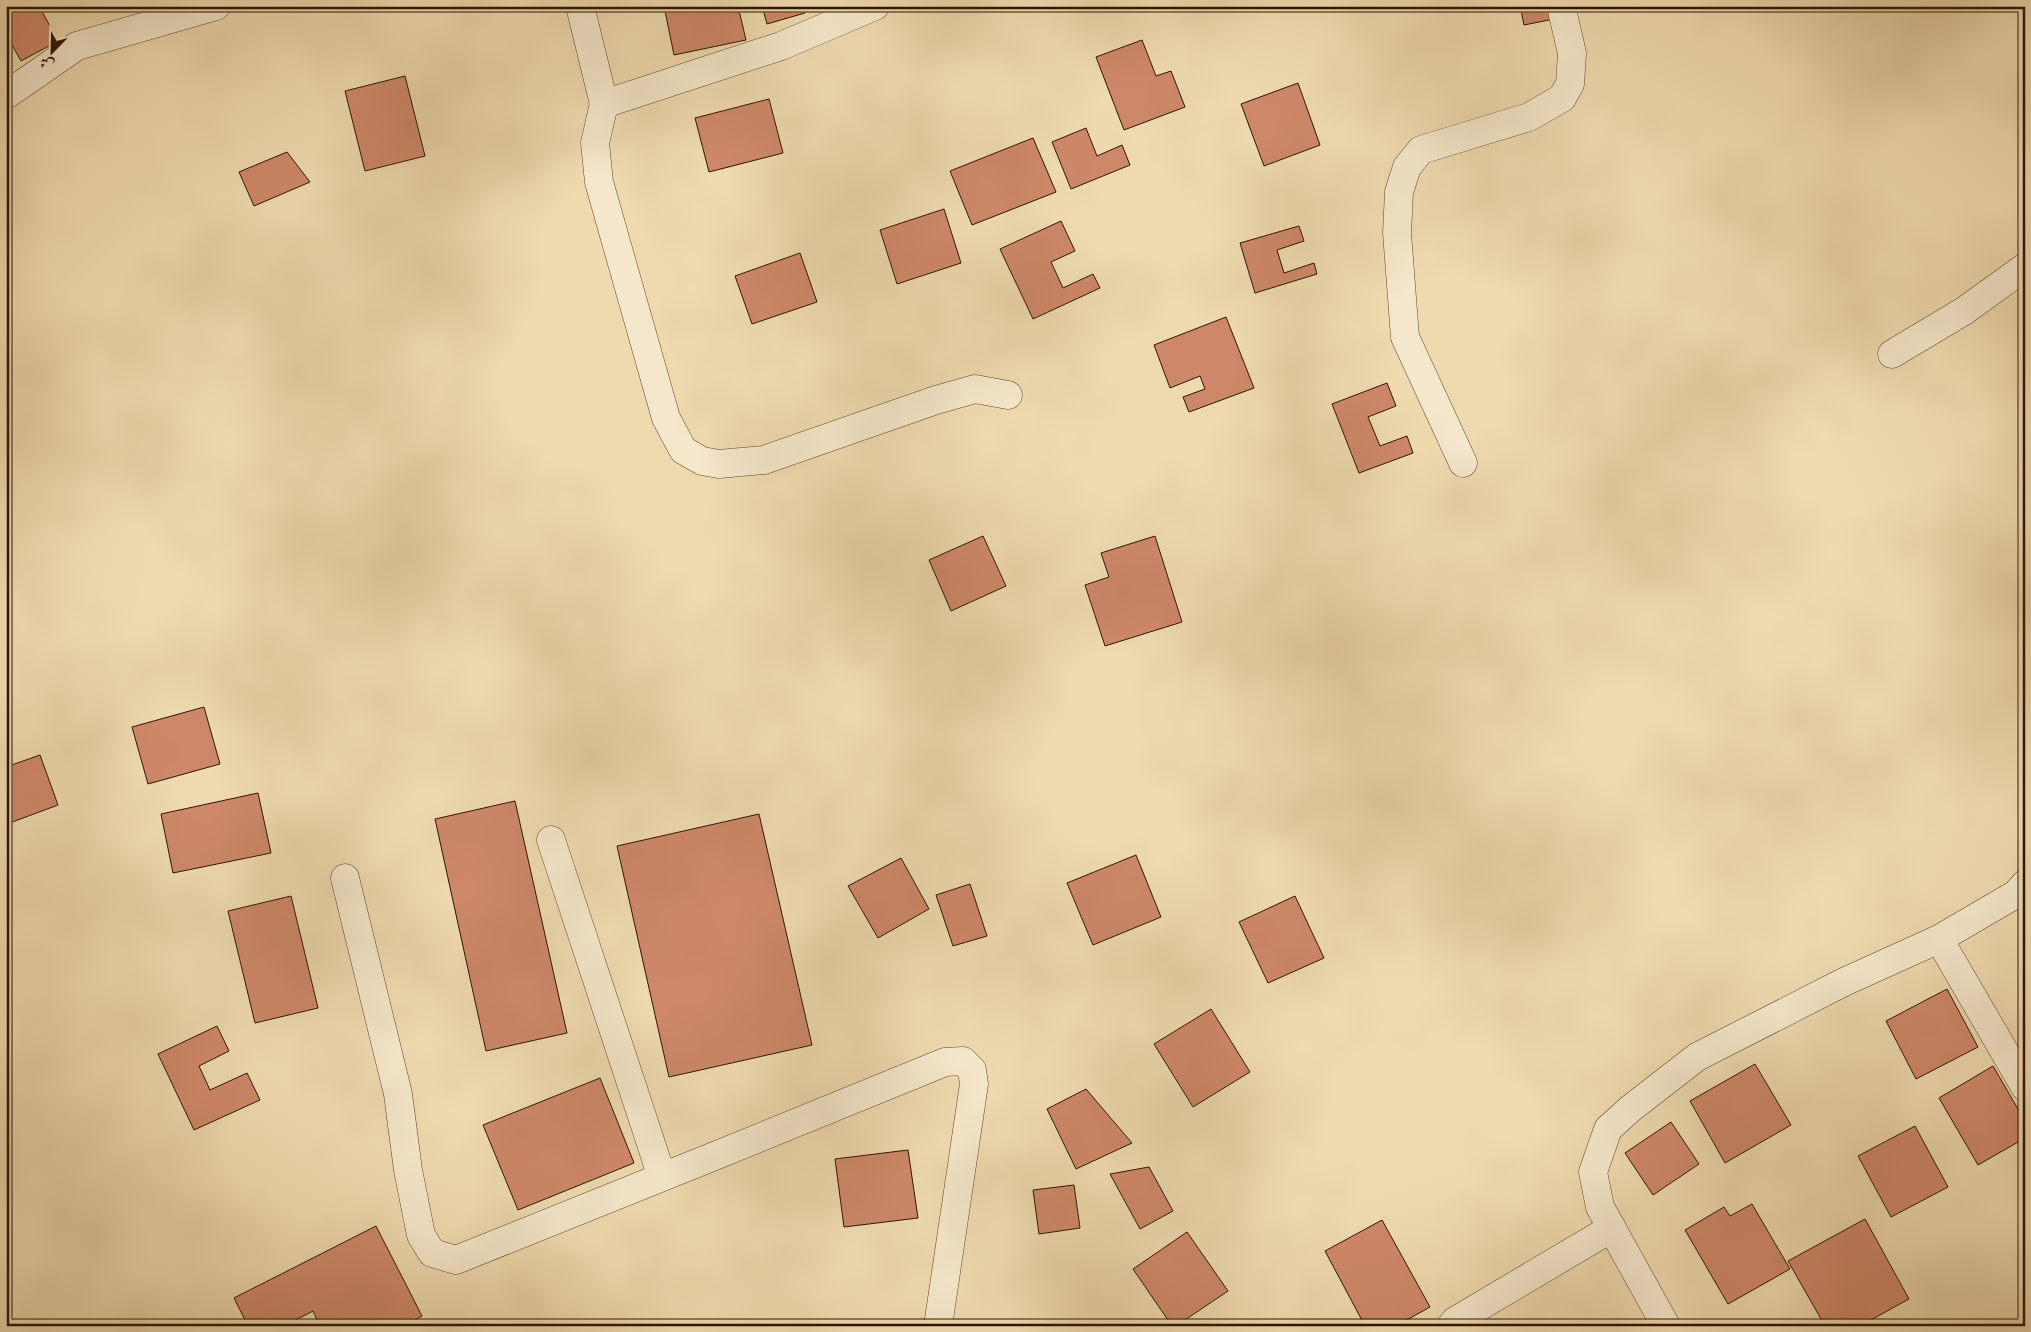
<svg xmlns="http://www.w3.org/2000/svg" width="2031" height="1332" font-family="'EB Garamond',Amiri,serif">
	<rect width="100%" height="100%" fill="#efdaaf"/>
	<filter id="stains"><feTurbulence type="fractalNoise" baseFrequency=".004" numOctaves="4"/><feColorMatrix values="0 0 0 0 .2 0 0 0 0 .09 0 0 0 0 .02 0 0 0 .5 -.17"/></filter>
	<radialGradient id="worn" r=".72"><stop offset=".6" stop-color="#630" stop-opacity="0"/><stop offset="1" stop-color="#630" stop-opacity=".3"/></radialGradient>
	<g fill="#ce8869" stroke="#2c1501">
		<path d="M6,6h33l19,35 -37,20 -15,-27z"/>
		<path d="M664,6h74l8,34 -72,15z"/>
		<path d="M762,6h41l2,7 -38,11z"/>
		<path d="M1520,6h31l3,13 -30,6z"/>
		<path d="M1142,40l14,36 15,-5 14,36 -61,23 -28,-73z"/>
		<path d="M405,76l20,80 -60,15 -20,-80z"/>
		<path d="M1298,83l22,62 -56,21 -23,-62z"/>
		<path d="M769,99l14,54 -74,19 -14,-54z"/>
		<path d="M1086,128l11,28 25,-11 8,20 -59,24 -19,-47z"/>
		<path d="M1033,138l23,54 -84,33 -22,-54z"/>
		<path d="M287,152l23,30 -56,24 -15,-34z"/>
		<path d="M944,209l17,54 -64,21 -17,-54z"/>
		<path d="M1061,221l14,30 -24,11 12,26 30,-14 7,14 -67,31 -33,-70z"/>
		<path d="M1299,226l5,15 -27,9 7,23 30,-10 3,11 -62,19 -15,-50z"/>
		<path d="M800,253l17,49 -65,22 -17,-48z"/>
		<path d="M1226,317l28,71 -65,24 -6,-15 22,-8 -5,-13 -30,12 -16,-43z"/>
		<path d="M1387,383l9,23 -28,11 12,29 27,-10 6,17 -54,20 -27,-69z"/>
		<path d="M983,536l23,50 -55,25 -22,-51z"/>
		<path d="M1155,536l27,86 -77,24 -20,-61 24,-8 -8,-24z"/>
		<path d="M204,707l16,57 -72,20 -16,-57z"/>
		<path d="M40,755l18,50 -51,19 -1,-57z"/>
		<path d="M258,793l13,60 -98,20 -12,-59z"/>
		<path d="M515,801l52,232 -81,18 -51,-232z"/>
		<path d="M759,814l53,231 -143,32 -52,-231z"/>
		<path d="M1136,855l25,62 -68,28 -26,-62z"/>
		<path d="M901,858l28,51 -51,29 -30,-52z"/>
		<path d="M970,884l17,52 -34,10 -17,-51z"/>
		<path d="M291,896l27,112 -63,15 -27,-112z"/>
		<path d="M1295,896l29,62 -56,25 -29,-61z"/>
		<path d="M1947,989l31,58 -62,32 -30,-58z"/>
		<path d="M1211,1009l39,63 -57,35 -39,-63z"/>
		<path d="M217,1026l12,25 -30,15 11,24 37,-17 13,27 -66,30 -36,-76z"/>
		<path d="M1755,1064l36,61 -66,38 -35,-62z"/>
		<path d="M1993,1066l32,55v17l-47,27 -39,-67z"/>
		<path d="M600,1078l34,85 -116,47 -35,-85z"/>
		<path d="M1086,1089l46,54 -56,26 -29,-60z"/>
		<path d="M1671,1122l28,42 -46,31 -28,-42z"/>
		<path d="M1915,1126l33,61 -57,30 -33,-61z"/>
		<path d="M908,1150l10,68 -74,9 -9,-68z"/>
		<path d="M1149,1167l24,44 -33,18 -30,-55z"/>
		<path d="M1074,1185l6,43 -41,6 -6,-44z"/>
		<path d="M1752,1204l38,65 -62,35 -43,-74 39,-23 6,9z"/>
		<path d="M1865,1219l44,80 -49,27h-35l-37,-65z"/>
		<path d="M1382,1220l48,87 -34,19h-31l-40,-75z"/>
		<path d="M376,1226l46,90 -18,10h-84l-7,-15 -29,15h-36l-14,-28z"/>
		<path d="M1187,1232l41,59 -52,35h-4l-39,-57z"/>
	</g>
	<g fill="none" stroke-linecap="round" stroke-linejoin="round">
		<defs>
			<g id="minor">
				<path d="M580,6l24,98 177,-58 94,-40"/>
				<path d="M6,95l71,-49 139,-40"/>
				<path d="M604,104l-9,39 4,39 67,236 17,32 19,11 17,3 45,-4 172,-60 39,-11 33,6"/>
				<path d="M1892,354l72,-43 61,-44"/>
				<path d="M1463,463l-58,-126 -8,-104 2,-41 8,-25 14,-17 108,-33 33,-19 8,-14 2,-31 -11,-47"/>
				<path d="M551,840l111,337"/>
				<path d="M345,878l53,216 10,76 13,65 11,18 24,7 261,-105 228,-93 18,-1 9,9 2,14 -36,242"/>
				<path d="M1939,939l86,148"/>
				<path d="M1451,1326l4,-5 157,-93"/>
				<path d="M1666,1326l-66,-119 -7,-35 15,-43 22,-20 67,-52 147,-75 95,-43 77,-45 9,-10"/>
			</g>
		</defs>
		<use href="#minor" stroke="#5d462c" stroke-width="29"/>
		<use href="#minor" stroke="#f5e7cb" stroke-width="28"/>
	</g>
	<rect width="2031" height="1332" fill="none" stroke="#efdaaf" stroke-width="25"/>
	<rect x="8" y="8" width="2016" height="1317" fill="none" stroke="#2c1501" stroke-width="2.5"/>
	<rect x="12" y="12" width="2006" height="1307" fill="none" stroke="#2c1501"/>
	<g transform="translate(52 52) rotate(203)" stroke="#f5e7cb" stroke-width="4" paint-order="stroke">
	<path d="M0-4L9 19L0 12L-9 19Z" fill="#2c1501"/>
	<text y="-8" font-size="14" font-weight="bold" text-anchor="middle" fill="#2c1501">ش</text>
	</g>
	<rect width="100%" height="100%" filter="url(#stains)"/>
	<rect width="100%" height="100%" fill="url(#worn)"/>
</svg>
